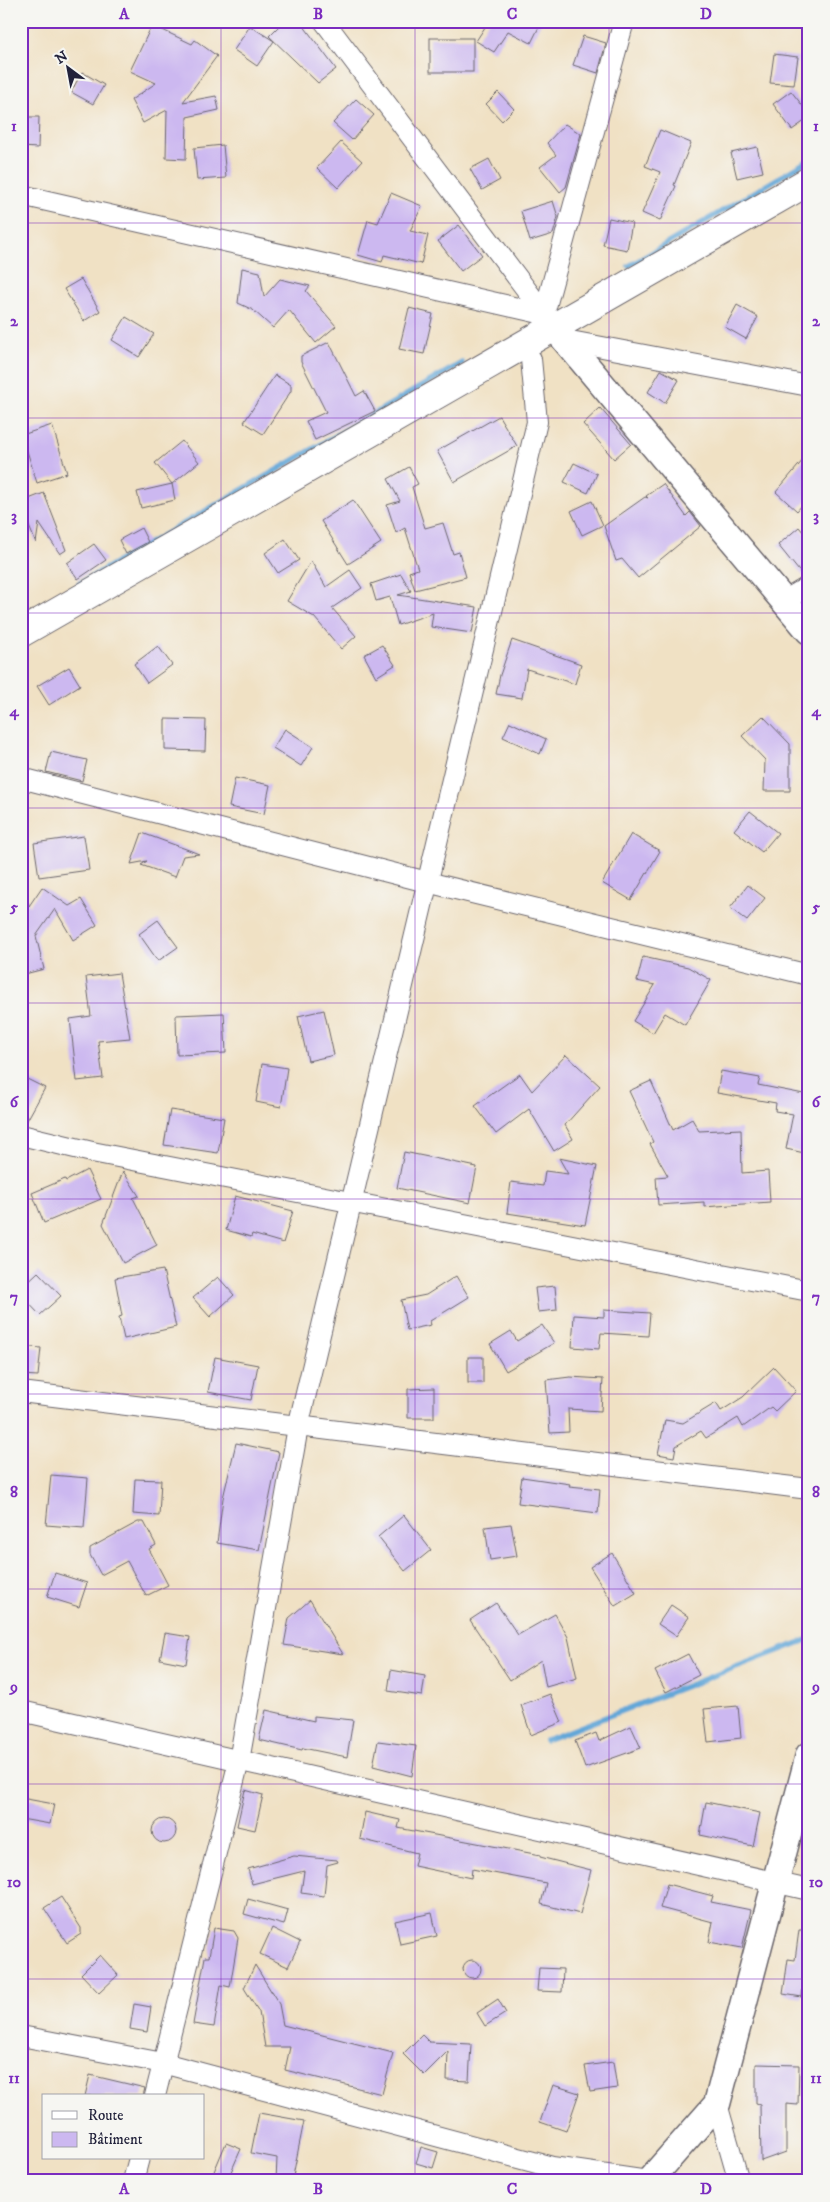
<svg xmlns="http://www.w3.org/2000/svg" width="830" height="2202" font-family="'IM FELL DW Pica',serif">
	<rect width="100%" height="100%" fill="#f6f6f2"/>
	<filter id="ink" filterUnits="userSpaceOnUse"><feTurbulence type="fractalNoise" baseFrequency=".02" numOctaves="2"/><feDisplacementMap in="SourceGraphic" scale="10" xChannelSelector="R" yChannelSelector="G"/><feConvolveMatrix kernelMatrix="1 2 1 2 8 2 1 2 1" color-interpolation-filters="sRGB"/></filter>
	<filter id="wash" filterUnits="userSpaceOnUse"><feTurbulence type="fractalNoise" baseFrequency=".0096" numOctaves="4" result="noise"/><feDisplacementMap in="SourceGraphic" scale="20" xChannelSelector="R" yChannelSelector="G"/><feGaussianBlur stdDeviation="1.12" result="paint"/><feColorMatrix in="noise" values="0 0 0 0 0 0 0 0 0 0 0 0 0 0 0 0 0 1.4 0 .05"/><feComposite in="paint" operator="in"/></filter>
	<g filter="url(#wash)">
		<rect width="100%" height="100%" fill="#f0e1c4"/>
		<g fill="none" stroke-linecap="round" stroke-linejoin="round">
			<g stroke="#63a7d8" stroke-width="5.5">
				<path d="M629,266l180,-106"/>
				<path d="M79,584l383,-221"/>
				<path d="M546,1740l263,-101"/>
			</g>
		</g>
		<g id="blocks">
			<g fill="#ccb8f0">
				<path d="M284,21h16l36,48 -18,14 -49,-47z"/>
				<path d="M489,21h53l-11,22 -23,-12 -14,21 -18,-11z"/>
				<path d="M152,25l40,19 3,-4 22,16 -34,46 33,-6 3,14 -32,7 -1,42 -20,-1 1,-48 -24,13 -12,-23 25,-17 -26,-12z"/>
				<path d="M250,26l24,15 -17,25 -23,-16z"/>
				<path d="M583,36l23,7 -8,30 -25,-8z"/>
				<rect x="430" y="38" width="43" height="34"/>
				<path d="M774,54l24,3 -4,28 -24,-2z"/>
				<path d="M82,72l22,13 -11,19 -22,-12z"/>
				<path d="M791,91l18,23v4l-17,12 -19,-26z"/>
				<path d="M498,92l16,17 -12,12 -16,-17z"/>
				<path d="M356,99l18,16 -22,25 -19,-17z"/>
				<path d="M21,117h18l-1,31 -17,-1z"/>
				<path d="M565,124l16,10 -15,53 -6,5 -20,-25 16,-12 -9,-12z"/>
				<path d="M660,130l31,13 -17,42 2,1 -16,35 -18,-8 18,-41 -15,-6z"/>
				<path d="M341,142l21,19 -24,27 -21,-20z"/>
				<path d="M223,145l3,33 -29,2 -3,-32z"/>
				<path d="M757,147l6,25 -26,6 -6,-25z"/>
				<path d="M489,159l11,21 -18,10 -12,-21z"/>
				<path d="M391,193l31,13 -12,25 18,4 -7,29 -37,-9 -2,7 -24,-7 10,-35 10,3z"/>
				<path d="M553,201l5,16 -5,17 -23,7 -9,-30z"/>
				<path d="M609,218l23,5 -5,27 -24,-5z"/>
				<path d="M459,225l23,30 -21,16 -23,-30z"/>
				<path d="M242,268l18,4 4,25 16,-18 30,7 -4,5 30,35 -20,17 -27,-33 -16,18 -20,-18 -15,-7z"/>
				<path d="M81,279l19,32 -16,10 -20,-32z"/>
				<path d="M737,305l21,12 -12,22 -21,-12z"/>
				<path d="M409,308l24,6 -9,40 -25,-5z"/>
				<path d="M126,317l28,17 -15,23 -27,-17z"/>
				<path d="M329,342l27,54 8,-5 11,20 -60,29 -9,-19 20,-9 -25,-50v-6z"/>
				<path d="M661,370l18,10 -14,23 -17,-11z"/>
				<path d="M275,375l16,10v6l-28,43 -19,-12z"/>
				<path d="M600,408l31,36 -17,15 -31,-35z"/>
				<path d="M499,416l18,30 -63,36 -17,-31z"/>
				<path d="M52,425l15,48 -30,10 -15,-48z"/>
				<path d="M182,441l17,21 -27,22 -17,-21z"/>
				<path d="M809,453v44l-12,14 -21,-19z"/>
				<path d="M574,463l23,11 -9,19 -24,-11z"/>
				<path d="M409,467l9,17 -6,3 13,41 18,-5 10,31 6,-2 7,25 -51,13 -6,-18 9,-3 -13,-41 -9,5 -9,-28 13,-4 -12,-22z"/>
				<path d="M172,484l3,16 -34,8 -4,-16z"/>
				<path d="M663,484l23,32 4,-4 11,14 -63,52 -16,-19 -6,2 -12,-35 41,-29 3,1 -2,-2z"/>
				<path d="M44,493l22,57 -6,4 -21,-31 -3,20 -15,-36v-5z"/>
				<path d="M353,500l28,43 -33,21 -27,-43z"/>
				<path d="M592,501l11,24 -21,10 -11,-24z"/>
				<path d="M799,527l10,12v35l-6,2 -25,-31z"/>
				<path d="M141,528l7,14 -22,12 -7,-14z"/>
				<path d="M285,539l14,21 -21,13 -13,-20z"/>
				<path d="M94,544l12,16 -28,19 -11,-16z"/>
				<path d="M311,561l15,26 24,-17 12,18 -30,20 24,28 -15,13 -27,-32 -27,-16z"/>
				<path d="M401,574l10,17 -13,4 79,12 -5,26 -41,-6 2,-14 -35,12 -8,-28 -14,4 -5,-17z"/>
				<path d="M512,640l69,24 -6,20 -48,-15 -5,29 -26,-4 4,-19z"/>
				<path d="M382,645l13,20 -19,12 -12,-22z"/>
				<path d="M158,646l14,19 -25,18 -13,-19z"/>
				<path d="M69,667l11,18 -31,20 -12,-19z"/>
				<path d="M763,716l27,28v47h-26l1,-31 -23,-24z"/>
				<path d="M165,719l41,1 -1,31 -40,-1z"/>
				<path d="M510,722l36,17 -6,15 -37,-17z"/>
				<path d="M285,729l28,18 -12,19 -28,-18z"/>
				<path d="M51,752l36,8 -5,21 -36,-9z"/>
				<path d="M235,778l35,7 -6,29 -35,-7z"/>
				<path d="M750,811l28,22 -16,19 -28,-22z"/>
				<path d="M142,833l44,16 13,5 -16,2 -8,21 -34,-12 6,-4 -16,3z"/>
				<path d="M631,834l29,17 -29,49 -29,-17z"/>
				<path d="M84,836l5,34 -50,7 -5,-34z"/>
				<path d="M748,885l17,13 -18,23 -17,-13z"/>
				<path d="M42,887l27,19 12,-7 16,26 -24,15 -18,-31 -19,27 8,33 -23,6v-75h6l2,6z"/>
				<path d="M158,920l20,27 -20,14 -19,-27z"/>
				<path d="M643,957l45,10 23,13 -26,45 -20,-12 -12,20 -20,-12 22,-36 -18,-4z"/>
				<path d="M119,973l11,65 -32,3 5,37 -26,3 -7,-62 21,-3 -5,-39z"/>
				<path d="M324,1010l10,45 -26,6 -10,-45z"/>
				<path d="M224,1013l2,40 -49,2 -1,-40z"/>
				<path d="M566,1055l34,31 -35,39 8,14 -19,12 -25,-42 -33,25 -21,-28 45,-32 12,17z"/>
				<path d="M262,1064l25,4 -6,39 -25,-5z"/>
				<path d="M721,1071l39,7 -2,7 51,10v59l-23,-5 7,-35 -18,-3 1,-8 -59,-10z"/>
				<path d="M21,1076l24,12 -20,36 -4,-1z"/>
				<path d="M651,1081l22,49 19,-11 7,12 42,-2 1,44 26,-2 2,31 -66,5v-5l-46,3 -2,-28 12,-1 -18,-32 3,-2 -24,-51z"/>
				<path d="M170,1110l54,8 -6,35 -54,-8z"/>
				<path d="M404,1152l73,15 -7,36 -73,-15z"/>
				<path d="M559,1158l38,8 -12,59 -78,-12 4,-31 32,4 2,-15 23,3z"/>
				<path d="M87,1170l14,29 -57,24 -12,-30 33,-14 1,2z"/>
				<path d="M123,1171l16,25 -6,2 24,47 -34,18 -20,-39z"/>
				<path d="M235,1196l58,15 -10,32 -31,-9 -1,3 -25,-7z"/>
				<path d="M163,1270l13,57 -52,12 -5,-22 3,-1 -7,-38z"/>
				<path d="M38,1272l23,24 -21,19 -19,-20v-7z"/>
				<path d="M456,1276l13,21 -39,24 1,4 -24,5 -6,-30 25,-5z"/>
				<path d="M218,1277l16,18 -24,22 -17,-19z"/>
				<path d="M555,1286l2,24 -19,2 -3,-24z"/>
				<path d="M604,1310l46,3 -2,23 -47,-3 -2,16 -27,-2 2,-32 30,2z"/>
				<path d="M542,1325l12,18 -48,28 -16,-27 21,-13 6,10z"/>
				<path d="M21,1346l20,2 -3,28 -17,-1z"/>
				<path d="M215,1357l43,8 -7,35 -43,-8z"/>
				<rect x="468" y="1357" width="15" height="26"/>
				<path d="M774,1367l22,24 -21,20 -4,-4 -28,20 -5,-9 -32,20 -5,-7 -25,15 -2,11 -16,-3 7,-34 18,3 33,-20 5,8 22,-14z"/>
				<path d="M570,1377l33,2 -2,32 -33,-2 1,23 -19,1 -4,-53z"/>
				<path d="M434,1388v30h-26v-29z"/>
				<path d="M236,1443l43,9 -20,98 -42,-7 6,-45z"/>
				<path d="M51,1475l37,3 -4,50 -38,-3z"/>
				<path d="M522,1477l48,7 -1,2 31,3 -2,24 -80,-10z"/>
				<path d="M135,1479l26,1 -2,36 -26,-2z"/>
				<path d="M404,1515l27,35 -26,21 -27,-34z"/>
				<path d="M138,1522h6l12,23 -7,4 19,36 -22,11 -19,-35 -26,14 -11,-20v-7z"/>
				<path d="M511,1524l6,32 -27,4 -5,-33z"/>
				<path d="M612,1553l24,40 -21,13 -25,-39z"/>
				<path d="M55,1573l32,10 -8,24 -32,-10z"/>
				<path d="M310,1600l33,54 -59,-9 5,-27z"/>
				<path d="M496,1603l22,32 37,-21 13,23 9,41 -31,9 -5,-27 -31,20 -40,-60z"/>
				<path d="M671,1605l18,12 -13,19 -18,-12z"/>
				<path d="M165,1633l25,4 -4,27 -26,-5z"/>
				<path d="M688,1654l11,21 -33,17 -11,-21z"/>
				<path d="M391,1670l34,6 -3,20 -34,-5z"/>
				<path d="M550,1694l12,28 -31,13 -10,-30z"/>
				<path d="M738,1706l3,32 -33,4 -4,-33z"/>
				<path d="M266,1710l48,11v-5l39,4 -6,37 -44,-9 -1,2 -43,-10z"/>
				<path d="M631,1726l10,22 -56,20 -10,-27 21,-8 3,8z"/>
				<path d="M378,1741l38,5 -4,30 -39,-10z"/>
				<path d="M245,1790l18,5 -8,35 -18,-4z"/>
				<path d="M21,1798l33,6 -4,20 -29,-5z"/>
				<path d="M706,1802l54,11 -7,33 -53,-11z"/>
				<path d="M365,1812l35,8 -2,8 142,27v2l51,13 -11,44 -39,-10 5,-21 -74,-14 -1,9 -57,-12 3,-13 -57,-14z"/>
				<circle cx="164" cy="1831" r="12"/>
				<path d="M294,1856l43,4 1,2 -11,3 -3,31 -23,-3 3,-22 -52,13 -4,-15z"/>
				<path d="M667,1884l46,12 -2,6 40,8 -9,38 -33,-6 4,-20 -53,-14z"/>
				<path d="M61,1897l20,31v6l-14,9 -23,-35z"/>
				<path d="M248,1899l40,11 -4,15 -40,-11z"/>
				<path d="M432,1913l5,23 -37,8 -5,-23z"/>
				<path d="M214,1928l20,3 4,7 -8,49 -9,-2 -7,42 -21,-3 12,-67h4z"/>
				<path d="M272,1928l28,14 -12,25 -28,-13z"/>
				<path d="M799,1930h10v56l-6,-1 -1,12 -19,-3 5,-35 7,1z"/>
				<path d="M100,1955l18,20 -19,18 -18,-19z"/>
				<circle cx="472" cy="1969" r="9"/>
				<path d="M255,1965l24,39 4,21 110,28 -11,41 -97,-24 5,-23h-25l-6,-35 -15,-24z"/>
				<path d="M539,1968l24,1 -1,23 -25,-1z"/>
				<path d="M498,1999l8,14 -21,13 -8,-13z"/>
				<path d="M134,2004l17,3 -4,25 -17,-3z"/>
				<path d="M422,2035l7,7 42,2 -2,37 -22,-1 1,-29 -24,24 -21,-21z"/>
				<path d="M613,2062l4,26 -27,4 -5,-26z"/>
				<path d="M756,2064l43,1 -1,40 -12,-1v48l-25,9 -1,-57 -4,-1z"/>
				<path d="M90,2075l55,13 -2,8h-58z"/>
				<path d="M553,2085l26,8 -13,38 -26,-9z"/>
				<path d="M259,2113l45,8 -12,60h-16l1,-23 -26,-5z"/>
				<path d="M226,2143l15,6 -14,32h-17z"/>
				<path d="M421,2147l17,5 -5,16 -17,-5z"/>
			</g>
		</g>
	</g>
	<g filter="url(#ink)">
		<use href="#blocks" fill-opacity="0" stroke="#6a656b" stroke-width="1"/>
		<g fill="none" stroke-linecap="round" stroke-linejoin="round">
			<defs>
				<g id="minor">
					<path d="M324,21l223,296"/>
					<path d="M21,195l523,119 80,-293"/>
					<path d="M565,340l244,46"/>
					<path d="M784,601l25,-15"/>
					<path d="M21,778l406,104 382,93"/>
					<path d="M21,1135l71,17 717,139"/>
					<path d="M21,1392l788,97"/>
					<path d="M21,1711l788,179"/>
					<path d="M21,2036l142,27 389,104 96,14"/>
					<path d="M155,2096l84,-335 59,-334 239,-1005 -6,-63"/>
					<path d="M717,2104l22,77"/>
					<path d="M133,2181l6,-23"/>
				</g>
				<g id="tertiary">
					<path d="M554,327l255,304"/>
					<path d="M649,2181l68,-77 92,-349"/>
				</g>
				<path id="trunk" d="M21,633l788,-452"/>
			</defs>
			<use href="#minor" stroke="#6a656b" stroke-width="22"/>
			<use href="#tertiary" stroke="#6a656b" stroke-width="29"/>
			<use href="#trunk" stroke="#6a656b" stroke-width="30"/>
			<use href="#minor" stroke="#fff" stroke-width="20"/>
			<use href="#tertiary" stroke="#fff" stroke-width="26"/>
			<use href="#trunk" stroke="#fff" stroke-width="28"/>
		</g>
	</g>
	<path fill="none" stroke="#7b2cbf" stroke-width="1" stroke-opacity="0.55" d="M221,21v2160M415,21v2160M609,21v2160M21,223h788M21,418h788M21,613h788M21,808h788M21,1003h788M21,1199h788M21,1394h788M21,1589h788M21,1784h788M21,1979h788"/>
	<rect width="830" height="2202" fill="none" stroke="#f6f6f2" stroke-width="55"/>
	<rect x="42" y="2094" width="162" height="65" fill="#f6f6f2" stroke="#a1a1a9"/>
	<rect x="52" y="2111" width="25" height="8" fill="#ffffff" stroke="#a1a1a9"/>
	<text x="88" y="2120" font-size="15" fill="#22223b">Route</text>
	<rect x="52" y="2132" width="25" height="15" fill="#ccb8f0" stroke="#a1a1a9"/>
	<text x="88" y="2144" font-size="15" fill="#22223b">Bâtiment</text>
	<g transform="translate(68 68) rotate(328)" stroke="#f6f6f2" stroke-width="4" paint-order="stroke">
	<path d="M0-4L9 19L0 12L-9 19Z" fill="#22223b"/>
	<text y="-8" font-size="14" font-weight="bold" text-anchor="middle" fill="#22223b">N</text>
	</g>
	<rect x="28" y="28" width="774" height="2146" fill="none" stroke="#7b2cbf" stroke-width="2"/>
	<g font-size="16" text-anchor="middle" font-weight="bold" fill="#7b2cbf">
		<text x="124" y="19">A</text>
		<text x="318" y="19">B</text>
		<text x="512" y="19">C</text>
		<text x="706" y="19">D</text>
		<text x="14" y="131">1</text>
		<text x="816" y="131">1</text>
		<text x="14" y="326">2</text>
		<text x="816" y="326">2</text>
		<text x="14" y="521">3</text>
		<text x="816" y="521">3</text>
		<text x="14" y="716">4</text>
		<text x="816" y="716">4</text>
		<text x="14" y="912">5</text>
		<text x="816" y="912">5</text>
		<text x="14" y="1107">6</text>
		<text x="816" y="1107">6</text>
		<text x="14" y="1302">7</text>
		<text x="816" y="1302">7</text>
		<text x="14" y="1497">8</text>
		<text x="816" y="1497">8</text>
		<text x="14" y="1692">9</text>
		<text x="816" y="1692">9</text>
		<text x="14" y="1887">10</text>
		<text x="816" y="1887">10</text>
		<text x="14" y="2083">11</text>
		<text x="816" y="2083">11</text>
		<text x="124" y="2194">A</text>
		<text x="318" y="2194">B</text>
		<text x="512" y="2194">C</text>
		<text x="706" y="2194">D</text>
	</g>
</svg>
